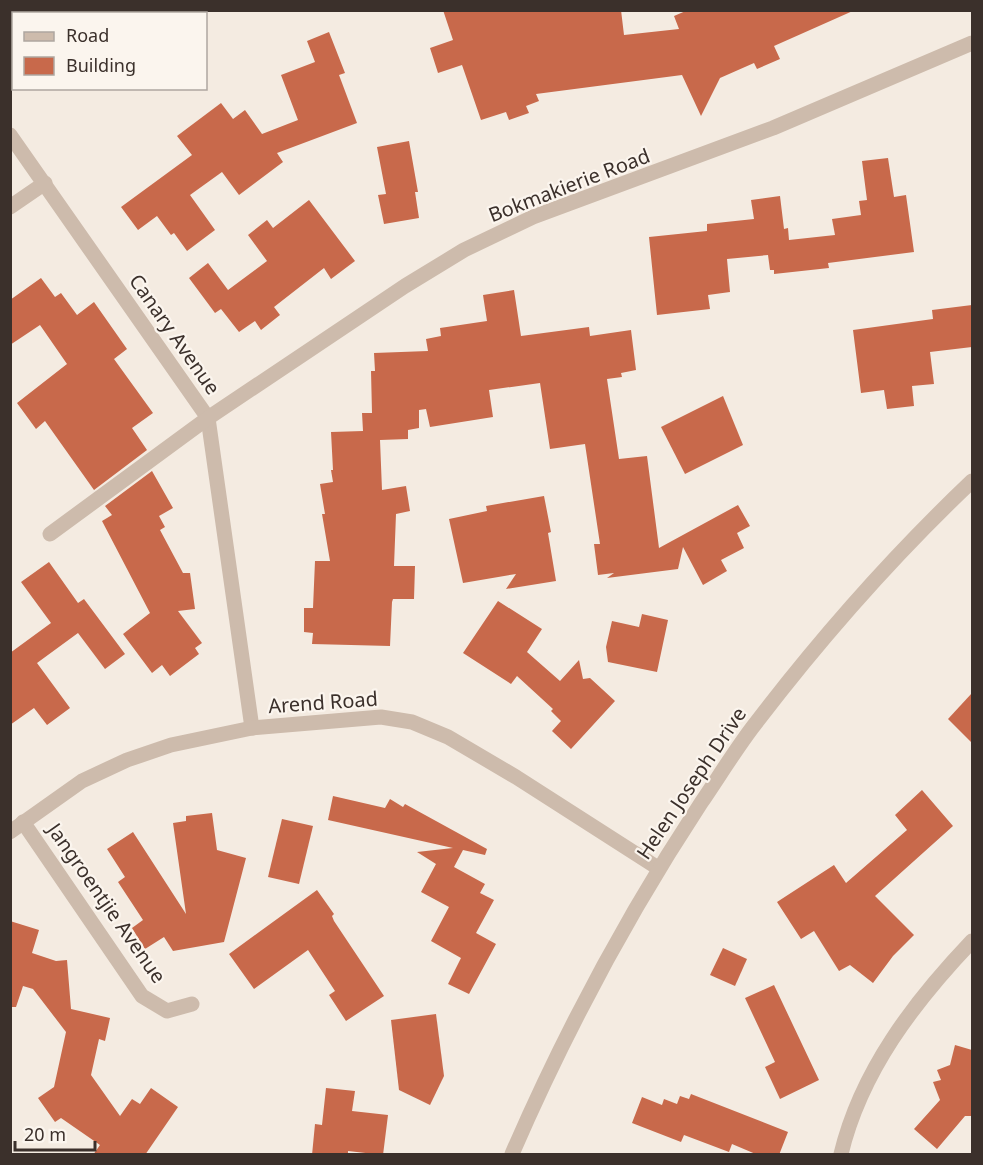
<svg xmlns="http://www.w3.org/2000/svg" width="983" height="1165" font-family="'Noto Sans',sans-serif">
	<rect width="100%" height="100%" fill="#f4ebe1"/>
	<g fill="#c8694b">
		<path d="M443,10h178l3,25 55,-6 -5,-13 14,-6h167l-81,36 6,13 -23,10 -3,-6 -34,15 -19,38 -19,-41 -146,19 3,7 -13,5 3,7 -20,7 -3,-8 -25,8 -19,-55 -24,8 -8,-25 23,-8z"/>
		<path d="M329,32l16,41 -6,2 18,48 -80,30 6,9 -44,33 -17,-23 -32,23 25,35 -28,21 -13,-18 -3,2 -14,-19 -19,14 -17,-23 71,-52 -15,-19 44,-33 12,16 12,-9 17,24 36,-14 -17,-45 34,-13 -8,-21z"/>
		<path d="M409,141l9,51h-3l4,26 -35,6 -6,-29 8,-1 -9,-47z"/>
		<path d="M888,158l6,39 12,-2 8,57 -86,11 1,5 -55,6v-4h-4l-2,-15 -41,4 3,33 -22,3 2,14 -53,6 -8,-78 58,-6v-7l47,-5 -3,-19 29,-4 4,33 4,-1 1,12 46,-5 -3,-16 29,-4 -2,-14 8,-1 -5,-39z"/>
		<path d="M309,200l46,61 -24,18 -7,-11 -50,39 6,8 -19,15 -6,-9 -16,11 -18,-23 -6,4 -26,-35 19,-15 20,27 39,-29 -19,-26 19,-15 6,8z"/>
		<path d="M41,278l14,19 6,-4 16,22 17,-13 33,47 -13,10 39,54 -21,15 15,22 -53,40 -49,-69 -9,8 -19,-26 50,-39 -27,-39 -30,20v-45z"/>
		<path d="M514,290l7,46 68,-9 1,9 41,-6 5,40 -15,3 1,4 -15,2 12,80 28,-3 12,92 79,-43 12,21 -13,7 7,15 -23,12 6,11 -24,14 -20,-38 -5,22 -71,9 7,-5 -16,2 -4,-31h6l-15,-100 -35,5 -10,-66 -51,7 4,27 -63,10 -4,-18 -7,1v18l-11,2v9l-28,1 2,50 24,-4 4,25 -14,3 -2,52h21l-1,33h-21l-1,3 -2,44 -78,-2 1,-11 -9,-1v-24h9l2,-47h15l-8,-47h3l-5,-30 13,-2 -2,-12h2l-2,-38 32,-1 -1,-18h10l-1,-42h4l-1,-18 54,-2 -2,-12 15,-3 -1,-8 47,-7 -4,-26z"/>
		<path d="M972,305v42l-42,5 4,32 -22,2 2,20 -27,3 -3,-19 -23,3 -8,-63 80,-11 -1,-9z"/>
		<path d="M723,396l20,49 -58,29 -24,-47z"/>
		<path d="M152,471l21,37 -14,8 6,11 -5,3 23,43h7l5,36 -17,2 24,32 -7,5 4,6 -29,22 -8,-11 -10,8 -29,-39 27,-21 -48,-92 10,-6 -7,-9z"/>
		<path d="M544,496l7,36 -3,1 8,48 -50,8 10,-15 -53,9 -14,-64 38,-8 -1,-5z"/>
		<path d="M49,562l29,41 6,-4 41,55 -20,15 -27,-36 -41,30 33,45 -23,17 -13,-17 -24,17v-72l41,-30 -30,-41z"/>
		<path d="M498,601l44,28 -15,23 33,29 19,-21 4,19 7,-1 25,23 -44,48 -19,-18 9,-10 -10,-10 2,-2 -36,-33 -6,8 -48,-31z"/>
		<path d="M642,614l26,6 -11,52 -49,-10 -2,-15 6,-26 27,6z"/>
		<path d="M972,693v50l-24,-24z"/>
		<path d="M922,790l31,36 -78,70 39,39 -21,21 -20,27 -23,-18 -11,6 -25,-40 -13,8 -24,-37 57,-37 12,18 61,-53 -12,-15z"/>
		<path d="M333,796l52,12 5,-9 13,8 2,-3 82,45 -2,6 -22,-5 -9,17 31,17 -5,9 14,7 -18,33 20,11 -27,50 -21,-10 13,-26 -30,-17 18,-34 -28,-15 15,-28 -19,-12 36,-4 -125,-28z"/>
		<path d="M212,813l5,37 29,8 -22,84 -51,9 -9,-14 -19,12 -13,-21 11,-8 -25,-38 7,-5 -18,-28 26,-17 53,82 -13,-91 13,-2v-5z"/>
		<path d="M282,819l31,7 -14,58 -31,-7z"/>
		<path d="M317,890l17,24 -2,2 2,5 50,75 -38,25 -17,-26 6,-4 -27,-41 -54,39 -25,-35z"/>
		<path d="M10,921l29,9 -7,23 24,8 11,-1 4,49 39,9 -5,23 -6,-2 -8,36 29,41 12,-17 8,5 11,-16 27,19 -33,48h-52l7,-10 -39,-27 -6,4 -17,-24 16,-11 12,-55 -33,-43 -10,-3 -7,21h-6z"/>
		<path d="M723,948l24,11 -12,27 -25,-11z"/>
		<path d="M774,985l45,95 -39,19 -15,-32 10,-5 -30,-64z"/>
		<path d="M436,1014l8,62 -14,29 -31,-15 -8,-70z"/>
		<path d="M955,1045l17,5v66h-7l-28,33 -23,-20 26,-29 -7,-18 8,-2 -4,-10 13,-5z"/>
		<path d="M326,1088l29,3 -3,20 36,4 -5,40 -35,-4v4h-36l3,-31 7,1z"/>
		<path d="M691,1094l97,38 -9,23h-21l-26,-11 -3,8 -45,-17 -3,7 -49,-19 10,-26 20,8 2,-6 13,5 3,-8 9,3z"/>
	</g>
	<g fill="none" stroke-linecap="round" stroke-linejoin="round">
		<g stroke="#cdbbac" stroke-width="15">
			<path d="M10,135l198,283 44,310"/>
			<path d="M10,207l35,-24"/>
			<path d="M50,534l158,-116 197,-132 59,-36 69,-33 240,-89 199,-85"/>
			<path d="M23,822l119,174 25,15 25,-7"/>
			<path d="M10,832l72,-51 45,-21 44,-15 81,-17 129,-11 31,5 36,15 68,40 142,91"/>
			<path d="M841,1154c20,-83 73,-152 131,-213"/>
		</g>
		<path stroke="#cdbbac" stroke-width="15" d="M512,1154c53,-122 116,-240 189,-351 17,-25 33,-51 51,-75 67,-88 141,-172 220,-247"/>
	</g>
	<g text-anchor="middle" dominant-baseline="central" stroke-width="4.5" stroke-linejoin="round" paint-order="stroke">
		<g font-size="20" fill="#3b302b" stroke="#fbf5ee">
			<text transform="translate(569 185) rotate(-21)">Bokmakierie Road</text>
			<text transform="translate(175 334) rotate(55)">Canary Avenue</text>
			<text transform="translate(323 702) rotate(-4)">Arend Road</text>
			<text transform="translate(691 783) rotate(-56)">Helen Joseph Drive</text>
			<text transform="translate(107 903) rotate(55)">Jangroentjie Avenue</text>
		</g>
	</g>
	<rect width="983" height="1165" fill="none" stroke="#3b302b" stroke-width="24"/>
	<rect x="12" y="12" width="195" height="78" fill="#fbf5ee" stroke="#aea6a0" stroke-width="1.5"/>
	<rect x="24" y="32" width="30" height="9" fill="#cdbbac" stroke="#aea6a0" stroke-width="1.5"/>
	<text x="66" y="42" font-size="18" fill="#3b302b">Road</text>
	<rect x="24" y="57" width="30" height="18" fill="#c8694b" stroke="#aea6a0" stroke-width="1.5"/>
	<text x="66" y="72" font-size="18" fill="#3b302b">Building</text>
	<path d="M15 1141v9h80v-9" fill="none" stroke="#3b302b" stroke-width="3"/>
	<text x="24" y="1141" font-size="18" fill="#3b302b" stroke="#fbf5ee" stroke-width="4.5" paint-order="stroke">20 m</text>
</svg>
